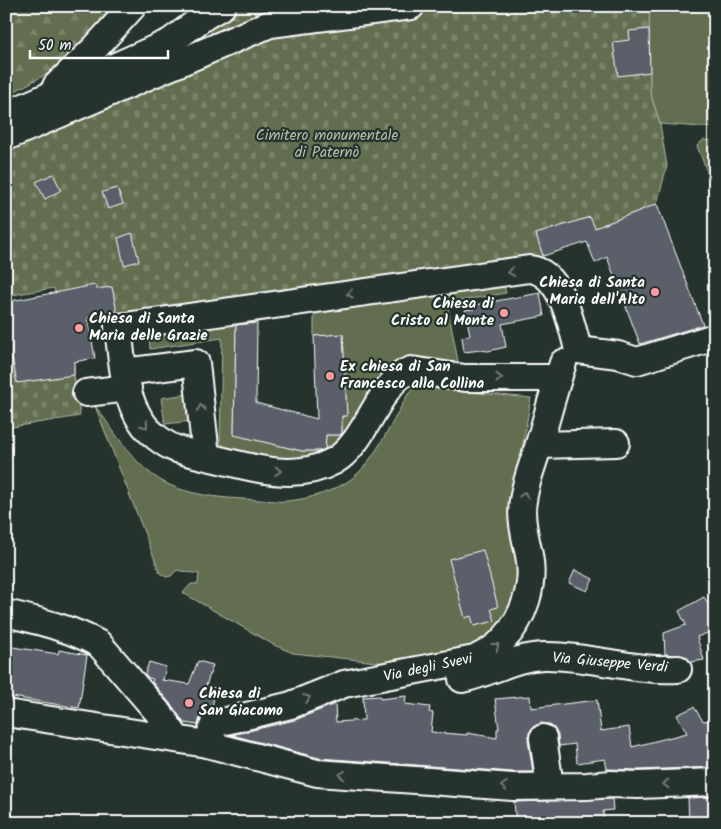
<svg xmlns="http://www.w3.org/2000/svg" width="721" height="829" font-family="Kalam,sans-serif">
	<defs>
		<pattern id="forest-firs" width="22" height="20" patternUnits="userSpaceOnUse" patternTransform="scale(1.25)"><rect width="22" height="20" fill="#626e50"/><path d="M5 1l3.5 6h-7zM16 11l3.5 6h-7z" fill="#7a846a"/></pattern>
		<pattern id="cemetery-stones" width="16" height="16" patternUnits="userSpaceOnUse" patternTransform="scale(1.25)"><rect width="16" height="16" fill="#626e50"/><path d="M2 7V4a2 2 0 0 1 4 0v3zM10 15v-3a2 2 0 0 1 4 0v3z" fill="#7a846a"/></pattern>
	</defs>
	<rect width="100%" height="100%" fill="#26332d"/>
	<filter id="ink" filterUnits="userSpaceOnUse"><feTurbulence type="fractalNoise" baseFrequency=".02" numOctaves="2"/><feDisplacementMap in="SourceGraphic" scale="10" xChannelSelector="R" yChannelSelector="G"/><feConvolveMatrix kernelMatrix="1 2 1 2 8 2 1 2 1" color-interpolation-filters="sRGB"/></filter>
	<g filter="url(#ink)">
		<g fill="#626e50" stroke="#b0b6a8">
			<path d="M650,6h65v122l-55,-4 -10,-32 -1,-63z"/>
			<path d="M703,140l12,1v51l-18,-46z"/>
			<path d="M503,283l3,10 -59,10 12,64 -48,-9 -11,3 -8,5 -56,81 -33,13 -37,-2 -37,-9 -9,-6 2,-105 -72,11 -1,-15 87,-11 -2,111 68,17h23l1,-16h16v-19h5l-4,-81 -29,1v-23z"/>
			<path d="M415,387l116,11 -21,119 12,62 -13,34 -16,21 -24,17 -64,14 -112,-12 -19,-8 -91,-52 8,-9h7l1,-10 -22,-4 -6,6 -5,1 -6,-4 -65,-167c18,23 35,53 59,70 29,21 71,22 106,24 9,0 18,2 27,1 23,-2 49,-10 67,-24 21,-18 40,-58 54,-83z"/>
			<path d="M187,394l4,27 -26,3 -4,-26z"/>
		</g>
		<path fill="url(#forest-firs)" stroke="#b0b6a8" d="M6,6h114l-53,57 -61,33z"/>
		<g fill="url(#cemetery-stones)" stroke="#b0b6a8">
			<path d="M186,6h464l-1,23 1,63 10,32 7,42 -10,38 -62,24 -5,-11 -54,17 7,22 -37,6 -46,4 -359,50 -6,-30 -40,7 -1,-5 -48,8v-152l207,-105 -4,-14z"/>
			<path d="M6,325l68,37v13l6,41 -74,12z"/>
		</g>
		<g fill="#5a5e6b" stroke="#fff">
			<path d="M649,29l1,43 -32,4 -5,-34 17,-2 -1,-9z"/>
			<path d="M53,174l8,16 -16,9 -9,-17z"/>
			<path d="M117,188l6,16 -15,5 -6,-17z"/>
			<path d="M657,204l46,121 -63,19 -33,-87 -12,6 -8,-21 -44,14 -7,-22 54,-17 5,11z"/>
			<path d="M132,233l7,28 -15,4 -6,-27z"/>
			<path d="M95,285l1,4 16,-2 5,25 -29,6 7,40 -21,4v13l-57,8 -11,-58v-23z"/>
			<path d="M540,293l4,23 -42,8 4,23 -18,4 -7,-1 -17,2 -2,-15 8,-2 -5,-25 9,-1v-4z"/>
			<path d="M257,323l-1,80 61,16 -3,-83 29,-2 4,82h-5v17l-2,2h-14l-1,14 -5,2h-18l-68,-16 2,-110z"/>
			<path d="M483,550l15,57 -7,2 4,12 -21,5 -3,-10 -6,2 -16,-59z"/>
			<path d="M575,570l18,9 -6,12 -18,-8z"/>
			<path d="M704,597l5,8 6,-2v27l-18,7 7,23 -13,2 -6,-6 -20,-2 -1,-21 22,-8 -7,-14z"/>
			<path d="M6,646l52,8 1,-4 28,5 -8,53 -73,-12z"/>
			<path d="M198,661l15,4 -7,21 9,2 -3,21 -12,8 -2,8 -14,-2 -11,-16 -21,-25 1,-3 -4,-1 -4,-4 4,-12 17,5 -3,13h-1l27,4z"/>
			<path d="M380,696v3l26,-3 -1,8 25,3 -1,5 4,1 -2,19 36,3v-2l30,5v-9h2l-4,-30 35,-3 1,12 66,-8 4,31 28,-4 3,20 55,-14 -10,-18 17,-8 9,14 12,-1v47l-77,3 -31,-1 -2,-10 -28,4 -2,-19 -16,2 -1,-11 -4,-7 -6,-4 -7,-1 -8,4 -4,6 -1,7 5,32h-20l-194,-14 -87,-23 63,-15 40,-16 1,18 28,-2 -1,-23z"/>
			<path d="M715,797v26h-26l-1,-25z"/>
			<path d="M612,799l1,11 -10,1 1,10 -20,2v-5l-44,3v2h-24l-2,-21z"/>
		</g>
		<g fill="none" stroke-linecap="round" stroke-linejoin="round">
			<defs>
				<g id="minor">
					<path d="M56,86l39,-38 38,-42"/>
					<path d="M6,115l164,-73 35,-26 17,-10"/>
					<path d="M6,137l264,-113 141,-18"/>
					<path d="M578,350l40,5 19,6 78,-24"/>
					<path d="M124,372l72,-9 10,93"/>
					<path d="M558,378h-93l-54,-8c-32,10 -44,73 -77,91 -13,7 -30,11 -45,11 -27,0 -55,-9 -82,-15 -10,-3 -23,-5 -33,-9 -10,-4 -24,-15 -30,-23 -21,-27 -22,-66 -26,-98l411,-58c32,2 43,56 49,81"/>
					<path d="M86,393l42,-5"/>
					<path d="M539,445l77,-2"/>
					<path d="M6,613c32,8 64,15 93,31l63,73 15,22"/>
					<path d="M462,679c30,-6 51,-22 82,-23 45,-1 89,16 134,13"/>
					<path d="M6,713l201,31 110,29 196,14 74,-1 24,-2 27,1 77,-3"/>
					<path d="M543,738l7,48"/>
					<path d="M207,744l7,-20 77,-19 53,-21 131,-25c10,-5 20,-10 28,-19 21,-22 32,-55 26,-85 -4,-20 -10,-39 -5,-60 3,-17 10,-34 15,-51 8,-27 15,-54 24,-81"/>
				</g>
			</defs>
			<use href="#minor" stroke="#fff" stroke-width="30"/>
			<use href="#minor" stroke="#26332d" stroke-width="26"/>
		</g>
		<defs><path id="oneway-chevron" d="M-2-3.5L2.5 0L-2 3.5" fill="none" stroke-width="1.6" stroke-linecap="round" stroke-linejoin="round" transform="scale(1.25)"/></defs>
		<g stroke="#727a76">
			<use href="#oneway-chevron" transform="translate(511 272) rotate(172)"/>
			<use href="#oneway-chevron" transform="translate(350 294) rotate(172)"/>
			<use href="#oneway-chevron" transform="translate(499 378)"/>
			<use href="#oneway-chevron" transform="translate(201 408) rotate(-96)"/>
			<use href="#oneway-chevron" transform="translate(145 425) rotate(51)"/>
			<use href="#oneway-chevron" transform="translate(278 471) rotate(5)"/>
			<use href="#oneway-chevron" transform="translate(524 495) rotate(-79)"/>
			<use href="#oneway-chevron" transform="translate(496 646) rotate(-38)"/>
			<use href="#oneway-chevron" transform="translate(307 698) rotate(-23)"/>
			<use href="#oneway-chevron" transform="translate(342 775) rotate(-176)"/>
			<use href="#oneway-chevron" transform="translate(666 784) rotate(178)"/>
			<use href="#oneway-chevron" transform="translate(504 786) rotate(-176)"/>
		</g>
	</g>
	<g fill="#ff9aa2" stroke="#26332d" stroke-width="2">
		<circle cx="655" cy="292" r="5"/>
		<circle cx="504" cy="313" r="5"/>
		<circle cx="79" cy="328" r="5"/>
		<circle cx="330" cy="376" r="5"/>
		<circle cx="189" cy="703" r="5"/>
	</g>
	<g text-anchor="middle" dominant-baseline="central" stroke-width="4.5" stroke-linejoin="round" paint-order="stroke">
		<g font-size="15" fill="#b8beb0" stroke="#26332d">
			<text x="327" y="136">Cimitero monumentale<tspan x="327" dy="17">di Paternò</tspan></text>
		</g>
		<g font-size="15" font-weight="bold" fill="#fff" stroke="#26332d" text-anchor="start">
			<text x="645" y="283" text-anchor="end">Chiesa di Santa<tspan x="645" dy="17">Maria dell'Alto</tspan></text>
			<text x="494" y="304" text-anchor="end">Chiesa di<tspan x="494" dy="17">Cristo al Monte</tspan></text>
			<text x="89" y="319">Chiesa di Santa<tspan x="89" dy="17">Maria delle Grazie</tspan></text>
			<text x="340" y="367">Ex chiesa di San<tspan x="340" dy="17">Francesco alla Collina</tspan></text>
			<text x="199" y="694">Chiesa di<tspan x="199" dy="17">San Giacomo</tspan></text>
		</g>
		<g font-size="15" fill="#fff" stroke="#26332d">
			<text transform="translate(610 663) rotate(5)">Via Giuseppe Verdi</text>
			<text transform="translate(428 668) rotate(-12)">Via degli Svevi</text>
		</g>
	</g>
	<rect width="721" height="829" fill="none" stroke="#26332d" stroke-width="25"/>
	<rect x="12" y="12" width="696" height="804" fill="none" stroke="#fff" stroke-width="2" filter="url(#ink)"/>
	<path d="M30 50v8h138v-8" fill="none" stroke="#ffffff" stroke-width="2.5"/>
	<text x="38" y="50" font-size="15" fill="#ffffff" stroke="#26332d" stroke-width="4" paint-order="stroke">50 m</text>
</svg>
